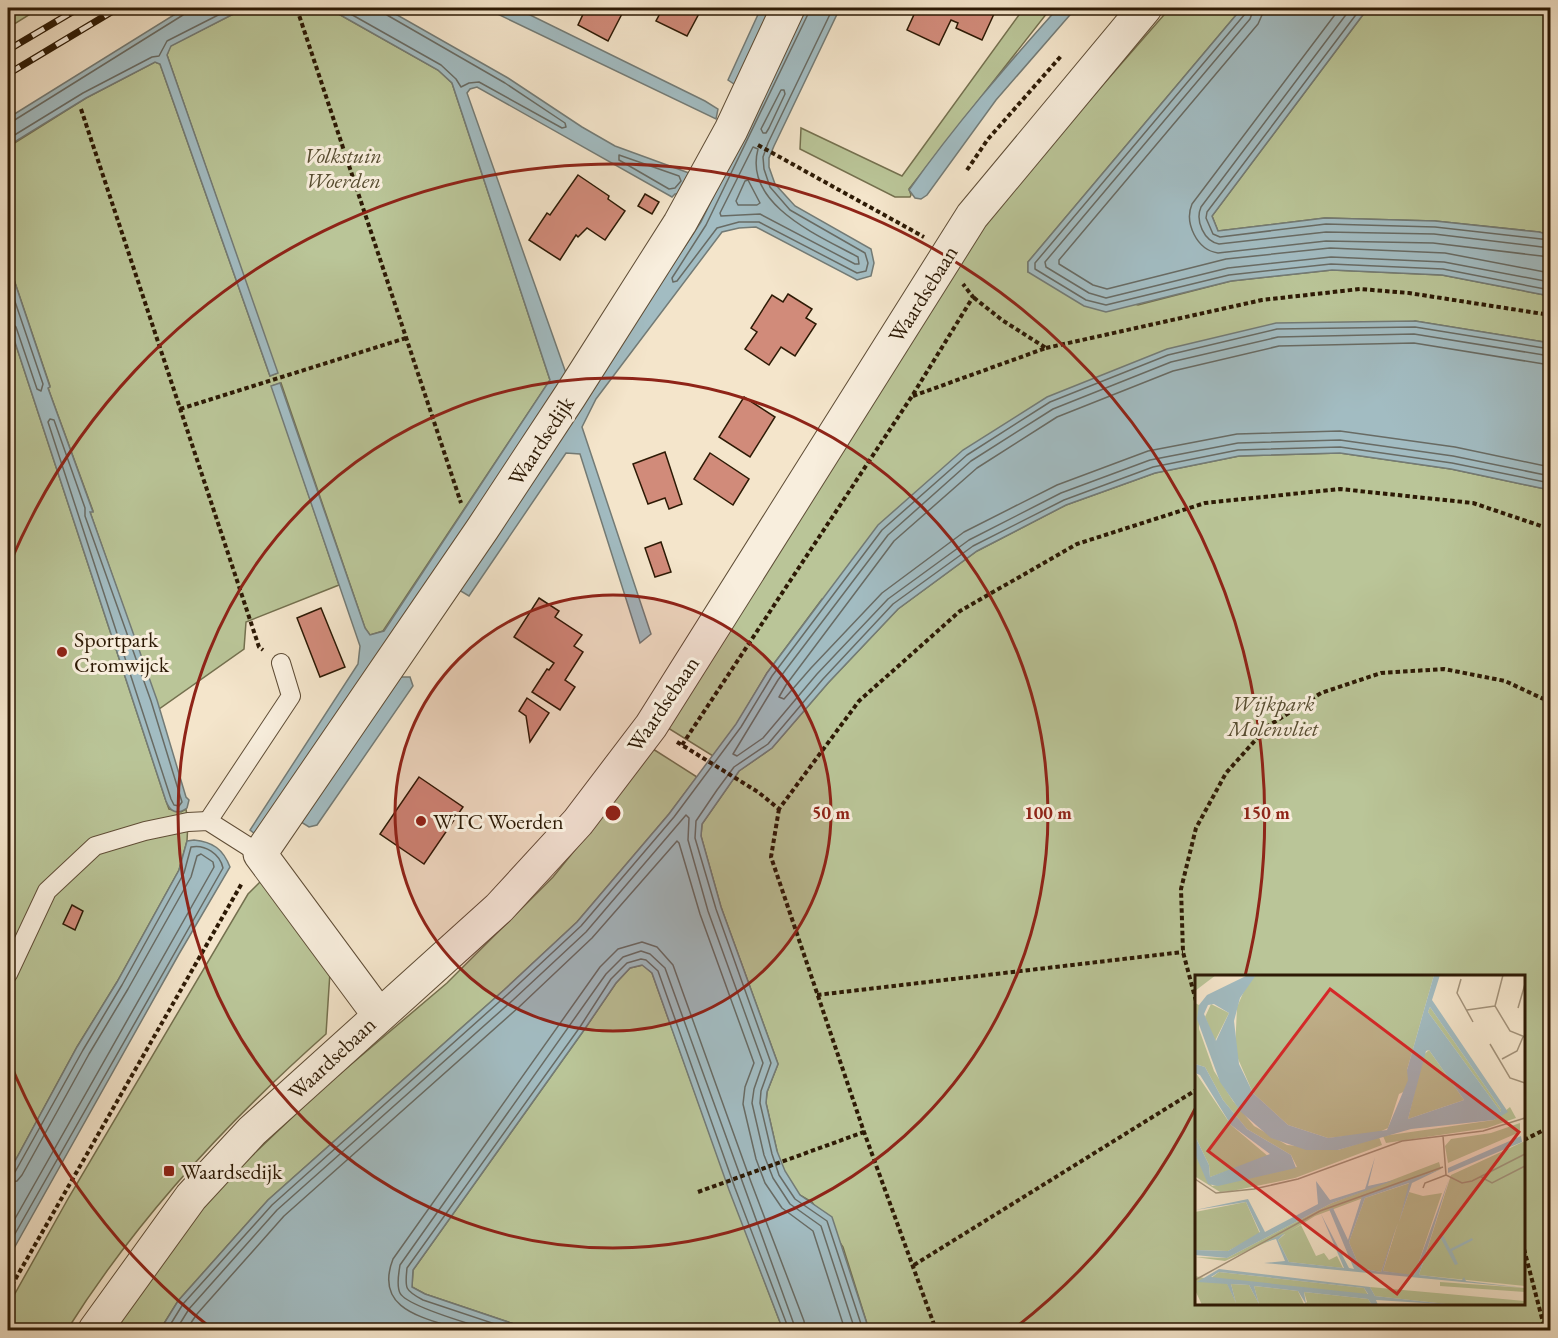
<svg xmlns="http://www.w3.org/2000/svg" width="1558" height="1338" font-family="'EB Garamond',serif">
	<rect width="100%" height="100%" fill="#f4e5cb"/>
	<filter id="stains"><feTurbulence type="fractalNoise" baseFrequency=".00333" numOctaves="4"/><feColorMatrix values="0 0 0 0 .2 0 0 0 0 .09 0 0 0 0 .02 0 0 0 .5 -.17"/></filter>
	<radialGradient id="worn" r=".72"><stop offset=".6" stop-color="#630" stop-opacity="0"/><stop offset="1" stop-color="#630" stop-opacity=".3"/></radialGradient>
	<g fill="#bac598" stroke="#74704e" stroke-width="1.5" fill-rule="evenodd">
		<path d="M8,8h32l-32,20z"/>
		<path d="M245,8h83l110,62 14,13 98,297 -167,251 -13,4 -5,-7 -84,-245 -9,3 67,199 -93,37 -2,27 -85,60 -69,-197 3,-1 -45,-123 2,-2 -42,-124v-115l78,-49 69,-36 5,2 110,312 7,-3 -110,-318 3,-9z"/>
		<path d="M1024,8h27l-142,181 2,6 -1,2h-15l-95,-48 1,-21 101,48z"/>
		<path d="M1170,8h72l-214,254v10l110,33 93,-24 101,-11 110,5 108,21v47l-135,-22 -593,278 -55,74 -30,51 -24,32 -45,-28 328,-521z"/>
		<path d="M1368,8h182v227l-11,-3 -104,-11 -110,-3 -107,13 -6,-15z"/>
		<path d="M8,321l158,480 3,8 12,3 5,-3 2,13 -1,19 -8,29 -62,112 -40,65 -69,127z"/>
		<path d="M1340,453l111,16 99,21v840h-681l-26,-83 -31,-45 -12,-7 -70,-5 53,140h-251l-107,-36 -13,-7 1,-17 171,-240 32,-47 14,-15 13,-3 9,8 71,198 54,-20 -11,-48 1,-11 11,-28 -57,-157 -20,-71 1,-12 37,-53 33,-23 56,-65 70,-74 79,-58 89,-46 89,-32 84,-17zM1196,976h328v328h-328z"/>
		<path d="M653,749l44,28 -28,37 -92,108 -73,68 -236,210 -90,101 -18,29h-48l67,-96 59,-65 84,-80 125,-106 106,-106 52,-64z"/>
		<path d="M260,882l7,1 63,89 -4,62c-97,86 -190,186 -259,296h-59v-24l61,-109 179,-303z"/>
	</g>
	<g fill="#a2bcc2" stroke="#737b76" stroke-width="1.5">
		<path d="M185,8h60l-74,38 -4,9 111,318 -8,3 -110,-312 -5,-2 -69,36 -78,48v-28z"/>
		<path d="M328,8h57l123,70 74,49 33,19 74,27 -2,7 -9,14h-3l-3,3 -195,-110 -7,2 -3,4 100,283 -6,12 -306,446 -5,-4 108,-166 2,-18 -89,-260 9,-3 85,245 5,7 14,-4 166,-251 -98,-297 -14,-13z"/>
		<path d="M485,8h31l189,93 13,8 -2,10z"/>
		<path d="M761,8h17l-41,78 -9,-6z"/>
		<path d="M805,8h35l-66,138 -5,12v9l6,17 20,22 76,43 3,14 -3,13 -14,4 -101,-53 -17,1 -17,4 -126,167 -14,28 69,207 -11,9 -60,-189 -14,-1 -97,143 -10,-6 242,-368z"/>
		<path d="M1058,8h18l-80,92 -69,95 -6,4 -6,-1 -6,-8c46,-65 97,-124 149,-182z"/>
		<path d="M1242,8h126l-156,208 6,15 107,-13 110,3 104,11 11,3v61l-108,-21 -110,-5 -101,11 -125,31 -22,-6 -56,-34v-10z"/>
		<path d="M8,262l42,125 -2,1 45,124h-3l67,188 29,97 3,3 -2,8c-10,7 -17,4 -21,-7l-158,-480z"/>
		<path d="M1415,321l135,22v147l-99,-21 -111,-16 -101,3 -84,17 -89,32 -89,46 -79,58 -70,74 -56,65 -33,23 -37,53 -1,12 20,71 57,157 -11,28 -1,11 11,48 8,20 15,24 32,22 37,113h-86l-54,-140 -77,-217 -10,-8 -12,3 -14,15 -32,47 -171,240 -1,17 13,7 107,36h-372l18,-29 90,-101 236,-210 73,-68 92,-108 67,-90 31,-51 111,-148 85,-75 84,-53 120,-48 109,-26z"/>
		<path d="M399,677h11l3,9 -96,139 -8,2 -8,-5z"/>
		<path d="M194,840c19,2 29,9 36,27l-51,87 -171,305v-85l69,-127 40,-65 62,-112 8,-29z"/>
	</g>
	<g fill="none" stroke-linecap="round" stroke-linejoin="round">
		<g stroke="#686b64" stroke-width="1.5">
			<path d="M340,8l101,57 15,14 5,8 8,-4 10,-1 83,46 4,-1 -1,-4 -60,-40 -118,-68 -3,-7"/>
			<path d="M810,8l-1,4 -103,213 -34,53 1,4 4,-1 40,-53 22,-6h20l98,51 9,-2 2,-8 -3,-10 -75,-43 -20,-23 -6,-18 -1,-12 5,-14 65,-135"/>
			<path d="M1246,8l-1,6 -210,249v6l51,31 20,5 123,-30 102,-11 112,5 107,21"/>
			<path d="M1254,8l-4,11 -205,243 1,5 43,26 17,5 122,-30 103,-11 113,5 106,20"/>
			<path d="M1263,8l-1,7 -4,9 -199,236v4l34,21 14,4 119,-30 104,-11 115,5 105,20"/>
			<path d="M1340,8l-148,196c-8,19 5,46 26,49l108,-12 107,2 117,14"/>
			<path d="M1351,8l-150,199c-6,14 3,34 18,37l107,-12 108,2 116,14"/>
			<path d="M1361,8l-154,204 -1,6 7,16 7,3 106,-13 109,3 115,13"/>
			<path d="M781,90h3l1,4 -16,34 -3,5h-3l-2,-4z"/>
			<path d="M8,122l5,-1 170,-106 4,-7"/>
			<path d="M8,139l75,-46 69,-36 7,-1 8,-15 65,-33"/>
			<path d="M753,147l5,2c-15,56 62,87 100,108l1,7h-4l-95,-50 -39,2 -1,-3z"/>
			<path d="M619,155l60,21 2,5 -6,7 -6,1 -50,-29z"/>
			<path d="M748,180l12,23 -3,2h-19l-2,-4 9,-20z"/>
			<path d="M8,281l35,103 -2,7 -4,-2 -21,-62 -4,-4h-4"/>
			<path d="M1550,356l-136,-22 -136,3 -107,25 -118,47 -82,52 -83,74 -110,145 -45,74 4,2 26,-18 54,-64 71,-75 81,-59 92,-47 89,-33 88,-17 102,-3 113,16 97,20"/>
			<path d="M1550,365l-136,-22 -135,3 -106,25 -116,46 -80,51 -83,73 -108,144 -7,12 5,2 27,-31 71,-75 82,-61 93,-47 91,-34 89,-17 103,-3 115,16 95,20"/>
			<path d="M50,419l4,1 31,88v8l66,185 31,101 -3,4 -5,-1 -3,-6 -123,-377z"/>
			<path d="M8,1175l7,-3 68,-122 39,-65 62,-112 7,-26c14,-3 29,7 32,21l-215,378"/>
			<path d="M8,1183l9,-2 5,-6 67,-121 39,-65 63,-112 6,-21 4,-2 12,8 1,5 -206,364"/>
			<path d="M167,1330l16,-26 89,-99 236,-211 73,-68 93,-109 67,-90 31,-51 110,-146 85,-75 83,-53 118,-47 109,-26 138,-2 135,22"/>
			<path d="M176,1330l13,-21 88,-99 236,-210 73,-68 100,-117 3,3 -1,22 20,71 55,152 -9,26 -2,14 12,52 9,23 17,26 31,22 34,104"/>
			<path d="M186,1330l11,-16 87,-98 235,-209 73,-69 85,-97 2,2 21,71 54,149 -9,24 -2,17 13,55 9,24 17,25 31,23 32,99"/>
			<path d="M462,1330c-36,-12 -89,-19 -69,-71l207,-292 18,-18 24,-7 15,5 16,18 78,217 53,139 1,9"/>
			<path d="M490,1330c-17,-5 -84,-24 -90,-37 -4,-8 -1,-21 0,-28l206,-291 17,-17 18,-6 9,3 15,14 131,362"/>
			<path d="M513,1330l-90,-30c-19,-10 -18,-12 -16,-32l173,-241 31,-48 16,-16 14,-4 5,1 12,11 77,217 54,142"/>
			<path d="M863,1330l-36,-109 -32,-22 -16,-24 -7,-21 -12,-51 1,-12 10,-28 -55,-154 -21,-71 1,-17 21,-31 17,-23 34,-23 55,-65 70,-75 80,-58 91,-46 89,-33 85,-17 102,-3 112,16 98,20"/>
		</g>
	</g>
	<g fill="#d18b7a" stroke="#2d1a05" stroke-width="1.5">
		<path d="M586,8h39l-17,33 -30,-16z"/>
		<path d="M663,8h39l-15,28 -31,-15z"/>
		<path d="M917,8h62l15,6 -12,26 -26,-12 2,-5 -7,-3 -12,25 -32,-15z"/>
		<path d="M578,175l31,21 -1,3 17,12 -20,29 -18,-12 -9,9 -2,-2 -16,25 -31,-20 18,-27 3,2z"/>
		<path d="M645,194l14,8 -7,12 -14,-8z"/>
		<path d="M788,294l24,15 -6,9 10,6 -21,32 -14,-9 -12,18 -24,-16 12,-17 -6,-4 21,-33 11,7z"/>
		<path d="M744,397l31,20 -25,40 -31,-20z"/>
		<path d="M665,452l17,52 -13,5 -4,-11 -17,6 -15,-40z"/>
		<path d="M710,453l39,26 -16,26 -39,-26z"/>
		<path d="M661,542l10,30 -16,5 -10,-29z"/>
		<path d="M539,598l20,13 -4,6 27,18 -8,11 9,6 -18,28 10,7 -15,23 -28,-18 15,-23 2,1 5,-7 -40,-26z"/>
		<path d="M321,608l24,59 -25,10 -23,-59z"/>
		<path d="M527,698l22,15 -19,29 -4,-26 -7,-5z"/>
		<path d="M419,777l44,30 -39,57 -44,-30z"/>
		<path d="M72,905l11,6 -8,19 -12,-6z"/>
	</g>
	<g fill="none" stroke-linecap="round" stroke-linejoin="round">
		<defs>
			<g id="service">
				<path d="M208,821l83,-125 -10,-33"/>
				<path d="M8,974l39,-83 48,-45 50,-15 43,-9 20,-1 52,33"/>
			</g>
			<path id="minor" d="M379,1015l-119,-161 223,-326 87,-132 110,-173 51,-93 57,-122"/>
			<path id="tertiary" d="M95,1330l96,-133 61,-66 247,-223 79,-86 73,-96 321,-510 173,-208"/>
		</defs>
		<use href="#service" stroke="#5f4d36" stroke-width="20"/>
		<use href="#minor" stroke="#5f4d36" stroke-width="35"/>
		<use href="#tertiary" stroke="#5f4d36" stroke-width="35"/>
		<g stroke="#2d1a05" stroke-width="4" stroke-dasharray="4.5 3" stroke-linecap="butt">
			<path d="M297,9l164,494"/>
			<path d="M81,109l178,538 4,3"/>
			<path d="M758,145l166,92"/>
			<path d="M967,170l21,-31 74,-84"/>
			<path d="M1046,348l216,-48 98,-11 49,4 141,22"/>
			<path d="M913,396l133,-48 -44,-28 -29,-23"/>
			<path d="M180,409l226,-71"/>
			<path d="M677,742l81,50 21,17 80,-108 101,-90 117,-67 128,-41 135,-14 133,14 77,26"/>
			<path d="M682,745l230,-349 61,-99 -10,-13"/>
			<path d="M779,809l-8,48 93,275 72,198"/>
			<path d="M817,995l366,-43"/>
			<path d="M1196,1001l-13,-49 -2,-63 15,-61 30,-55 42,-47 53,-33 60,-20 63,-4 61,12 45,21"/>
			<path d="M1524,1140l26,-13"/>
			<path d="M698,1192l166,-60"/>
			<path d="M1524,1249l21,81"/>
			<path d="M914,1265l282,-175"/>
			<path d="M8,1292l234,-409"/>
		</g>
		<use href="#service" stroke="#f8eedd" stroke-width="18"/>
		<use href="#minor" stroke="#f8eedd" stroke-width="33"/>
		<use href="#tertiary" stroke="#f8eedd" stroke-width="33"/>
		<defs>
			<g id="rail">
				<path d="M8,50l71,-42"/>
				<path d="M8,74l110,-66"/>
			</g>
		</defs>
		<use href="#rail" stroke="#2d1a05" stroke-width="7"/>
		<use href="#rail" stroke="#f8eedd" stroke-width="4.5" stroke-dasharray="14" stroke-linecap="butt"/>
	</g>
	<circle cx="613" cy="813" r="218" fill="#8f2418" fill-opacity=".12"/>
	<g fill="none" stroke="#8f2418" stroke-width="3">
		<circle cx="613" cy="813" r="218"/>
		<circle cx="613" cy="813" r="435"/>
		<path d="M1195 1109A653 653 0 0 1 1015 1328M211 1328A653 653 0 0 1 8 1058M8 568A653 653 0 0 1 1245 976"/>
	</g>
	<g fill="#8f2418" stroke="#f8eedd" stroke-width="2">
		<circle cx="62" cy="652" r="6"/>
		<circle cx="421" cy="821" r="6"/>
		<rect x="163" y="1165" width="12" height="12" rx="3"/>
	</g>
	<g text-anchor="middle" dominant-baseline="central" stroke-width="6" stroke-linejoin="round" paint-order="stroke">
		<g font-size="22" font-style="italic" fill="#574d31" stroke="#f8eedd">
			<text x="343" y="155">Volkstuin<tspan x="343" dy="25">Woerden</tspan></text>
			<text x="1273" y="703">Wijkpark<tspan x="1273" dy="25">Molenvliet</tspan></text>
		</g>
		<g font-size="22" fill="#2d1a05" stroke="#f8eedd">
			<text transform="translate(923 294) rotate(-58)">Waardsebaan</text>
			<text transform="translate(541 441) rotate(-57)">Waardsedijk</text>
			<text transform="translate(663 704) rotate(-56)">Waardsebaan</text>
			<text transform="translate(332 1058) rotate(-43)">Waardsebaan</text>
		</g>
		<g font-size="22" fill="#2d1a05" stroke="#f8eedd" text-anchor="start">
			<text x="74" y="639">Sportpark<tspan x="74" dy="25">Cromwijck</tspan></text>
			<text x="433" y="821">WTC Woerden</text>
			<text x="181" y="1171">Waardsedijk</text>
		</g>
	</g>
	<g transform="translate(1195 975)">
		<rect width="330" height="330" fill="#f4e5cb"/>
		<path d="M0,0h21l-21,16zM61,0h178l-27,95 22,-20 35,50 -56,19 8,-33 -17,8 -11,34 -11,5 -49,5 -40,-13 -35,-32 -18,-41 2,-45 10,-23zM0,28l4,2v24l15,42 19,30 21,25 33,19 51,5 41,-13 3,8 -87,33 -63,13 -12,1 -24,-15 -1,-23 17,32 85,-19 -6,-12 -44,-26 -24,-29 -18,-33 -10,-3zM16,29l18,9 -14,28 -10,-24zM235,32l71,102v3l-73,-100zM1,98l35,52 38,32 -59,20 -1,-12 -14,-29zM315,132l6,11 -29,10 -101,15 -3,-7 111,-16zM325,148v9l-72,31 -3,-17 6,-7 40,-6zM330,166v145l-106,-11 32,-100zM244,187l2,7 -126,47 -26,16 12,-7 15,31 8,-3 5,7 8,-4 6,12 -54,-6 -11,-22 7,-6 -60,27 -30,-4 32,1 105,-55zM215,208l-11,39 10,-30 14,4 19,-3 -28,83 -31,-5 15,-48 -17,49 -21,-4 -11,-26 16,-44zM51,227l14,32 -32,17 -33,-1v-38zM24,297l145,16 4,7 -157,-17zM0,301l32,7 9,20 -5,-19 18,1 10,19 -5,-18 44,5 6,13 3,-2 -3,-10 64,7 4,6h-170l-7,-15zM245,307l85,6v4l-85,-6zM175,312l155,14v4h-70l-80,-9z" fill="#bac598"/>
		<path d="M53,0h8l-16,23 -6,23 5,43 14,29 35,32 40,13 59,-8 21,-50 -1,-10 27,-95h6l-8,25 76,112 -14,8 -83,9 -73,21h-32l-35,-12 -30,-26 -21,-30 -23,-63 2,-14 8,-10zM19,29l15,9 -13,28 -12,-27 4,-9zM235,32l71,102v3l-73,-100zM234,75l35,50 -56,19 18,-68zM0,89l10,3 18,33 24,29 44,26 5,13 -78,18 -10,-2 -13,-30v-18l14,29 1,12 60,-23 -39,-29 -31,-50 -5,-2zM326,161l1,6 -74,31v-5zM180,182l-7,29 27,-6 -63,23 -105,55 -32,-3v-5l33,1 32,-19 -14,-30 -51,8 53,-11 17,33 53,-28 -2,-23 14,19 35,-11zM246,194l-29,14 -13,39 10,-39 -44,15 -16,44 11,26 21,4 16,-49 -14,48 31,4 35,-96 -30,96 43,5 2,-3 2,4 59,7 -261,-25 21,-2 -9,-22 -13,4 22,-10 -7,7 11,22 55,6 -23,-54 28,54 5,1 -25,-60 4,-1 15,32 14,-44zM247,258l8,16 22,-11 1,2 -21,11 6,13 -3,1 -16,-30zM24,294l151,18 5,9 80,9 -79,-5 2,5h-6l-4,-6 -64,-7 2,12 -8,-13 -44,-5 5,18 -10,-19 -18,-1 5,19 -9,-19 -30,-2zM24,297l145,16 4,6 -157,-17z" fill="#a2bcc2" fill-rule="evenodd"/>
		<path fill="none" stroke="#a4947c" stroke-width="1.5" d="M308,0l-8,31 15,25 15,6M266,4l-4,14 16,29M323,33l7,-24M272,35l28,-4M295,69l20,34 15,5M307,84l15,-8 6,-14M248,161l3,39 16,8 10,-2 53,-27M286,202l11,6 33,-17M0,204l21,14 38,-4 44,-10 104,-38 81,-10 42,-13M228,213l2,-5 21,-8M0,305l125,-69 123,-44"/>
		<path fill="#d62828" fill-opacity="0.15" stroke="#d62828" stroke-width="3" d="M135,14l189,143 -122,162 -189,-143z"/>
		<rect width="330" height="330" fill="none" stroke="#2d1a05" stroke-width="3"/>
	</g>
	<circle cx="613" cy="813" r="9" fill="#8f2418" stroke="#f8eedd" stroke-width="3"/>
	<g font-size="18" text-anchor="middle" font-weight="bold" fill="#8f2418" stroke="#f8eedd" stroke-width="6" stroke-linejoin="round" paint-order="stroke">
		<text x="831" y="819">50 m</text>
		<text x="1048" y="819">100 m</text>
		<text x="1266" y="819">150 m</text>
	</g>
	<rect width="1558" height="1338" fill="none" stroke="#f4e5cb" stroke-width="30"/>
	<rect x="9" y="9" width="1540" height="1320" fill="none" stroke="#2d1a05" stroke-width="3"/>
	<rect x="15" y="15" width="1528" height="1308" fill="none" stroke="#2d1a05" stroke-width="1.5"/>
	<rect width="100%" height="100%" filter="url(#stains)"/>
	<rect width="100%" height="100%" fill="url(#worn)"/>
</svg>
